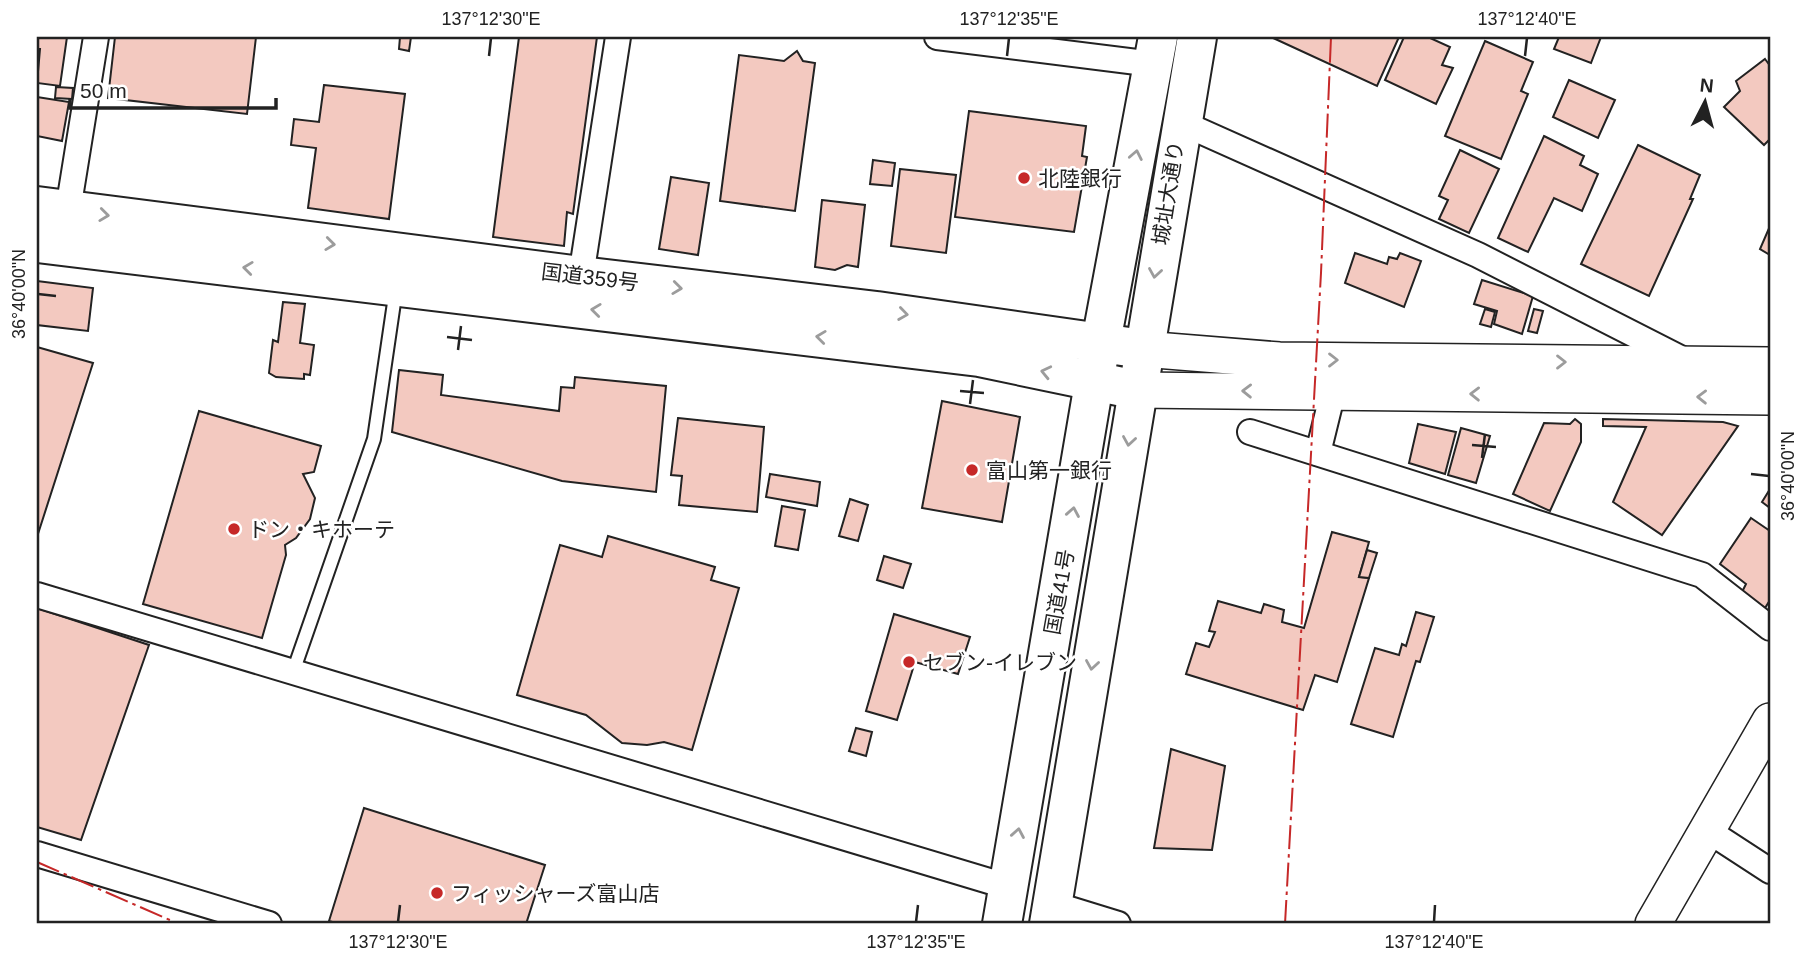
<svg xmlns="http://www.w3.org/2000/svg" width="1807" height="961" font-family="Arial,'Noto Sans JP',sans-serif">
	<rect width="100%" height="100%" fill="#fff"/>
	<g fill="#f3c9c0" stroke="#222" stroke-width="2">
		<path d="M37,37h30l-7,49 -23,-3 3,-34h-3z"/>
		<path d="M115,37h141l-9,77 -139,-16z"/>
		<path d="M400,37h11l-2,14 -10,-2z"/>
		<path d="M519,37h78l-24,177 -6,-2 -3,34 -71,-9z"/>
		<path d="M1271,37h128l-22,49z"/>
		<path d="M1404,37h24l22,10 -8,18 11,3 -17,36 -51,-24z"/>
		<path d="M1559,37h42l-10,26 -37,-14z"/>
		<path d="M1485,41l48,21 -12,29 7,3 -27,65 -56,-23z"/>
		<path d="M797,51l6,10 12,2 -20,148 -75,-10 19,-146 45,6z"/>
		<path d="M1765,59l3,4 2,-2v78l-6,6 -40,-38 16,-16 -4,-10z"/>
		<path d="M1569,80l46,20 -17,38 -45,-21z"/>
		<path d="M324,85l81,9 -16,125 -81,-11 8,-60 -25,-3 3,-26 25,3z"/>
		<path d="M56,87l17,1 -1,11 -17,-1z"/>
		<path d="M37,97l32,5 -7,39 -25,-5z"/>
		<path d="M969,111l117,15 -4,30 5,1 -13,75 -119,-15z"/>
		<path d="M1544,136l40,20 -4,9 18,9 -16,37 -28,-13 -26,54 -30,-14z"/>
		<path d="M1638,145l62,30 -10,24h3l-44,97 -68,-32z"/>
		<path d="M1460,150l39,19 -30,64 -30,-14 9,-19 -9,-4z"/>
		<path d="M873,160l22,3 -3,23 -22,-2z"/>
		<path d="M900,169l56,6 -10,78 -55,-7z"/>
		<path d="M671,177l38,6 -11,72 -39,-6z"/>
		<path d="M822,200l43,5 -7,62 -11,-2 -12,5 -20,-3z"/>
		<path d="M1770,226v29l-10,-6z"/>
		<path d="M1355,253l32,11 2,-7 8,2 3,-6 21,8 -17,46 -59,-24z"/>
		<path d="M1482,280l51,16 -11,38 -28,-10 3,-13 -23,-7z"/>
		<path d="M37,281l56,7 -5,43 -51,-6z"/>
		<path d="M283,302l22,2 -5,39 14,2 -4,30 -6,-1v5l-28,-2 -7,-4 4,-33 5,2z"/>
		<path d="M1485,309l10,3 -4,15 -11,-3z"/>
		<path d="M1534,309l9,2 -6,22 -9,-2z"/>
		<path d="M37,347l56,16 -56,174z"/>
		<path d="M399,370l44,5 -2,20 118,16 2,-24 13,1 1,-11 91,9 -10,106 -94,-11 -170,-49z"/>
		<path d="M942,401l78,16 -18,105 -80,-14z"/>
		<path d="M199,411l122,35 -7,26 -11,2 12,24 -5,21 -14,19 -11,7 1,10 -24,83 -119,-34z"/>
		<path d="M678,418l86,9 -7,85 -78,-7 3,-29 -11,-1z"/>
		<path d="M1575,419l6,5v18l-31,69 -37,-17 31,-71 26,1z"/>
		<path d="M1603,419l120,3 15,4 -76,109 -49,-33 33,-75 -43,-1z"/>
		<path d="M1418,424l38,8 -11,42 -36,-11z"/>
		<path d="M1461,428l29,8 -14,47 -28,-8z"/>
		<path d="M770,474l50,8 -3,24 -51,-9z"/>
		<path d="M1770,489v19l-8,-6z"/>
		<path d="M850,499l18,6 -10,36 -19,-5z"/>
		<path d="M782,506l23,4 -7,40 -23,-4z"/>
		<path d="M1751,518l19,13v69l-5,8 -23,-16 4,-8 -26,-20z"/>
		<path d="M1332,532l37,10 -10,35 10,1 -32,104 -22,-7 -12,35 -117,-36 10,-31 13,4 6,-15 -6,-1 9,-30 43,12 3,-9 20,6 -2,12 22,6z"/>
		<path d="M608,536l107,31 -4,13 28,8 -47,162 -28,-8 -17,3 -25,-2 -36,-28 -69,-20 43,-150 42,12z"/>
		<path d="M1367,550l10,3 -8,25 -10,-1z"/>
		<path d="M884,556l27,8 -8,24 -26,-8z"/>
		<path d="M37,608l112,37 -68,195 -44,-13z"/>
		<path d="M1416,612l18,5 -14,45 -4,-1 -23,76 -42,-13 24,-76 24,7 3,-11 4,2z"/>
		<path d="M894,614l76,23 -12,37 -43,-12 -18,58 -31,-9z"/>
		<path d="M856,728l16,4 -6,24 -17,-5z"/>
		<path d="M1171,749l54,17 -13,84 -58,-2z"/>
		<path d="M364,808l181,57 -19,59h-187l-10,-3z"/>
	</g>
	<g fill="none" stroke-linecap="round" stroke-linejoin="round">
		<defs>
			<path id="lane" d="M293,672l81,-233 22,-150"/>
			<g id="street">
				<path d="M937,37l216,27"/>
				<path d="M1180,122l298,133 208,106"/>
				<path d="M68,210l28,-173"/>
				<path d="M581,276l37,-239"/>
				<path d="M1250,432l452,143 68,53"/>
				<path d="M1318,453l15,-61"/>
				<path d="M37,595l972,292"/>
				<path d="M1707,830l63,41"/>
				<path d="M37,854l232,70"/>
				<path d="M1053,904l65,20"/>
			</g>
			<g id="secondary">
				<path d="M1143,349l136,11 491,5"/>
				<path d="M1137,390l633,7"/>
				<path d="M1653,924l117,-203"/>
			</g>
			<g id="highway">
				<path d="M37,206l544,70 296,35 266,38"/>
				<path d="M37,243l942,114 158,33"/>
				<path d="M1002,924l99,-582 57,-305"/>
				<path d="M1049,924l148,-887"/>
			</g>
		</defs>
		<use href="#lane" stroke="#222" stroke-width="16"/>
		<use href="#street" stroke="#222" stroke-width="28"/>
		<use href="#secondary" stroke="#222" stroke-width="38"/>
		<use href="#highway" stroke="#222" stroke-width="42"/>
		<use href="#lane" stroke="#fff" stroke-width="12"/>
		<use href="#street" stroke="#fff" stroke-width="24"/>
		<use href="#secondary" stroke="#fff" stroke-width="35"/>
		<use href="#highway" stroke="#fff" stroke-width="38"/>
		<g stroke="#c62828" stroke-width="2" stroke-dasharray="24 5 3.5 5" stroke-linecap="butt">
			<path d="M37,862l142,62"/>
			<path d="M1285,924l36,-651 10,-236"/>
		</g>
	</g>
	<defs><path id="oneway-chevron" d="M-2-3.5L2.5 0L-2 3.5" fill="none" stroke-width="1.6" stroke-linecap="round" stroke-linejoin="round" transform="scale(1.75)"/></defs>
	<g stroke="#9c9c9c">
		<use href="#oneway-chevron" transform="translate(1136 155) rotate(-79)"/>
		<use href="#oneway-chevron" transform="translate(104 215) rotate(7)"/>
		<use href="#oneway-chevron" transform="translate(330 244) rotate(7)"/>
		<use href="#oneway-chevron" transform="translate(248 268) rotate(-173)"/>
		<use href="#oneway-chevron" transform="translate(1155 273) rotate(99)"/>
		<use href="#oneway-chevron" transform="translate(677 288) rotate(7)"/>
		<use href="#oneway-chevron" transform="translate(596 310) rotate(-173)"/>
		<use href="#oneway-chevron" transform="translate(903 314) rotate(8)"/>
		<use href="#oneway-chevron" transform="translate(821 337) rotate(-173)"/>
		<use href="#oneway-chevron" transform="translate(1333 360)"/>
		<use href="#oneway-chevron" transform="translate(1561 362)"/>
		<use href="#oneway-chevron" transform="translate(1046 372) rotate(-167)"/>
		<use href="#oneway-chevron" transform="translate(1247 391) rotate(-179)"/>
		<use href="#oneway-chevron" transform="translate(1475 394) rotate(-179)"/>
		<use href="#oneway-chevron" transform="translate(1702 397) rotate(-179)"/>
		<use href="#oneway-chevron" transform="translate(1129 441) rotate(99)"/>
		<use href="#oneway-chevron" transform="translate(1073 512) rotate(-80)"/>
		<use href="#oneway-chevron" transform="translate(1092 665) rotate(99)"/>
		<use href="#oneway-chevron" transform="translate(1018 833) rotate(-80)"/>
	</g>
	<path fill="none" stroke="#222" stroke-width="2.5" d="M489,56l2,-18M1007,56l2,-18M1525,56l2,-18M38,294l18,2M447,337l25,3M458,350l3,-24M960,391l24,2M970,404l3,-24M1472,445l24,2M1482,458l3,-24M1751,474l18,2M398,922l2,-17M916,922l2,-17M1434,922l1,-17"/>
	<g fill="#c62828" stroke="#fff" stroke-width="2.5">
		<circle cx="1024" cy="178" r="7"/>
		<circle cx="972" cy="470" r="7"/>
		<circle cx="234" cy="529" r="7"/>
		<circle cx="909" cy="662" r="7"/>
		<circle cx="437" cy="893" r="7"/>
	</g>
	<g text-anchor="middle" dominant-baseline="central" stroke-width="5" stroke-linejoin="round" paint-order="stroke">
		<g font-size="21" fill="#222" stroke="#fff" text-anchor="start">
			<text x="1038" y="178">北陸銀行</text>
			<text x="986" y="470">富山第一銀行</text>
			<text x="248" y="529">ドン・キホーテ</text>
			<text x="923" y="662">セブン-イレブン</text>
			<text x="451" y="893">フィッシャーズ富山店</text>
		</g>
		<g font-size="21" fill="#222" stroke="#fff">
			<text transform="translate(1168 193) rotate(-81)">城址大通り</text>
			<text transform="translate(590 277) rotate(7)">国道359号</text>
			<text transform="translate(1059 592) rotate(-80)">国道41号</text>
		</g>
	</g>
	<rect width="1807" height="961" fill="none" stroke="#ffffff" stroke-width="77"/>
	<g transform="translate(1705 102) rotate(6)" stroke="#ffffff" stroke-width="5" paint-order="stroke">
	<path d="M0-5L12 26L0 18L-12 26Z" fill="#222222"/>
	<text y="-10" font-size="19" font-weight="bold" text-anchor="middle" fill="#222222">N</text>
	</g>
	<path d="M70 98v10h206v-10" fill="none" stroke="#222222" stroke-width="3.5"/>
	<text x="80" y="98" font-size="21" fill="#222222" stroke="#ffffff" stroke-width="5" paint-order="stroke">50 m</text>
	<rect x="38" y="38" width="1731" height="884" fill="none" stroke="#222" stroke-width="2.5"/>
	<g font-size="18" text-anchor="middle" fill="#222">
		<text x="491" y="25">137°12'30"E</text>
		<text x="1009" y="25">137°12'35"E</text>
		<text x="1527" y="25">137°12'40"E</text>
		<text transform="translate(19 294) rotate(-90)" y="6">36°40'00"N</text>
		<text transform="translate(1788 476) rotate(-90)" y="6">36°40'00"N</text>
		<text x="398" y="948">137°12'30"E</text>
		<text x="916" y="948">137°12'35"E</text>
		<text x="1434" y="948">137°12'40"E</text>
	</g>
</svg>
